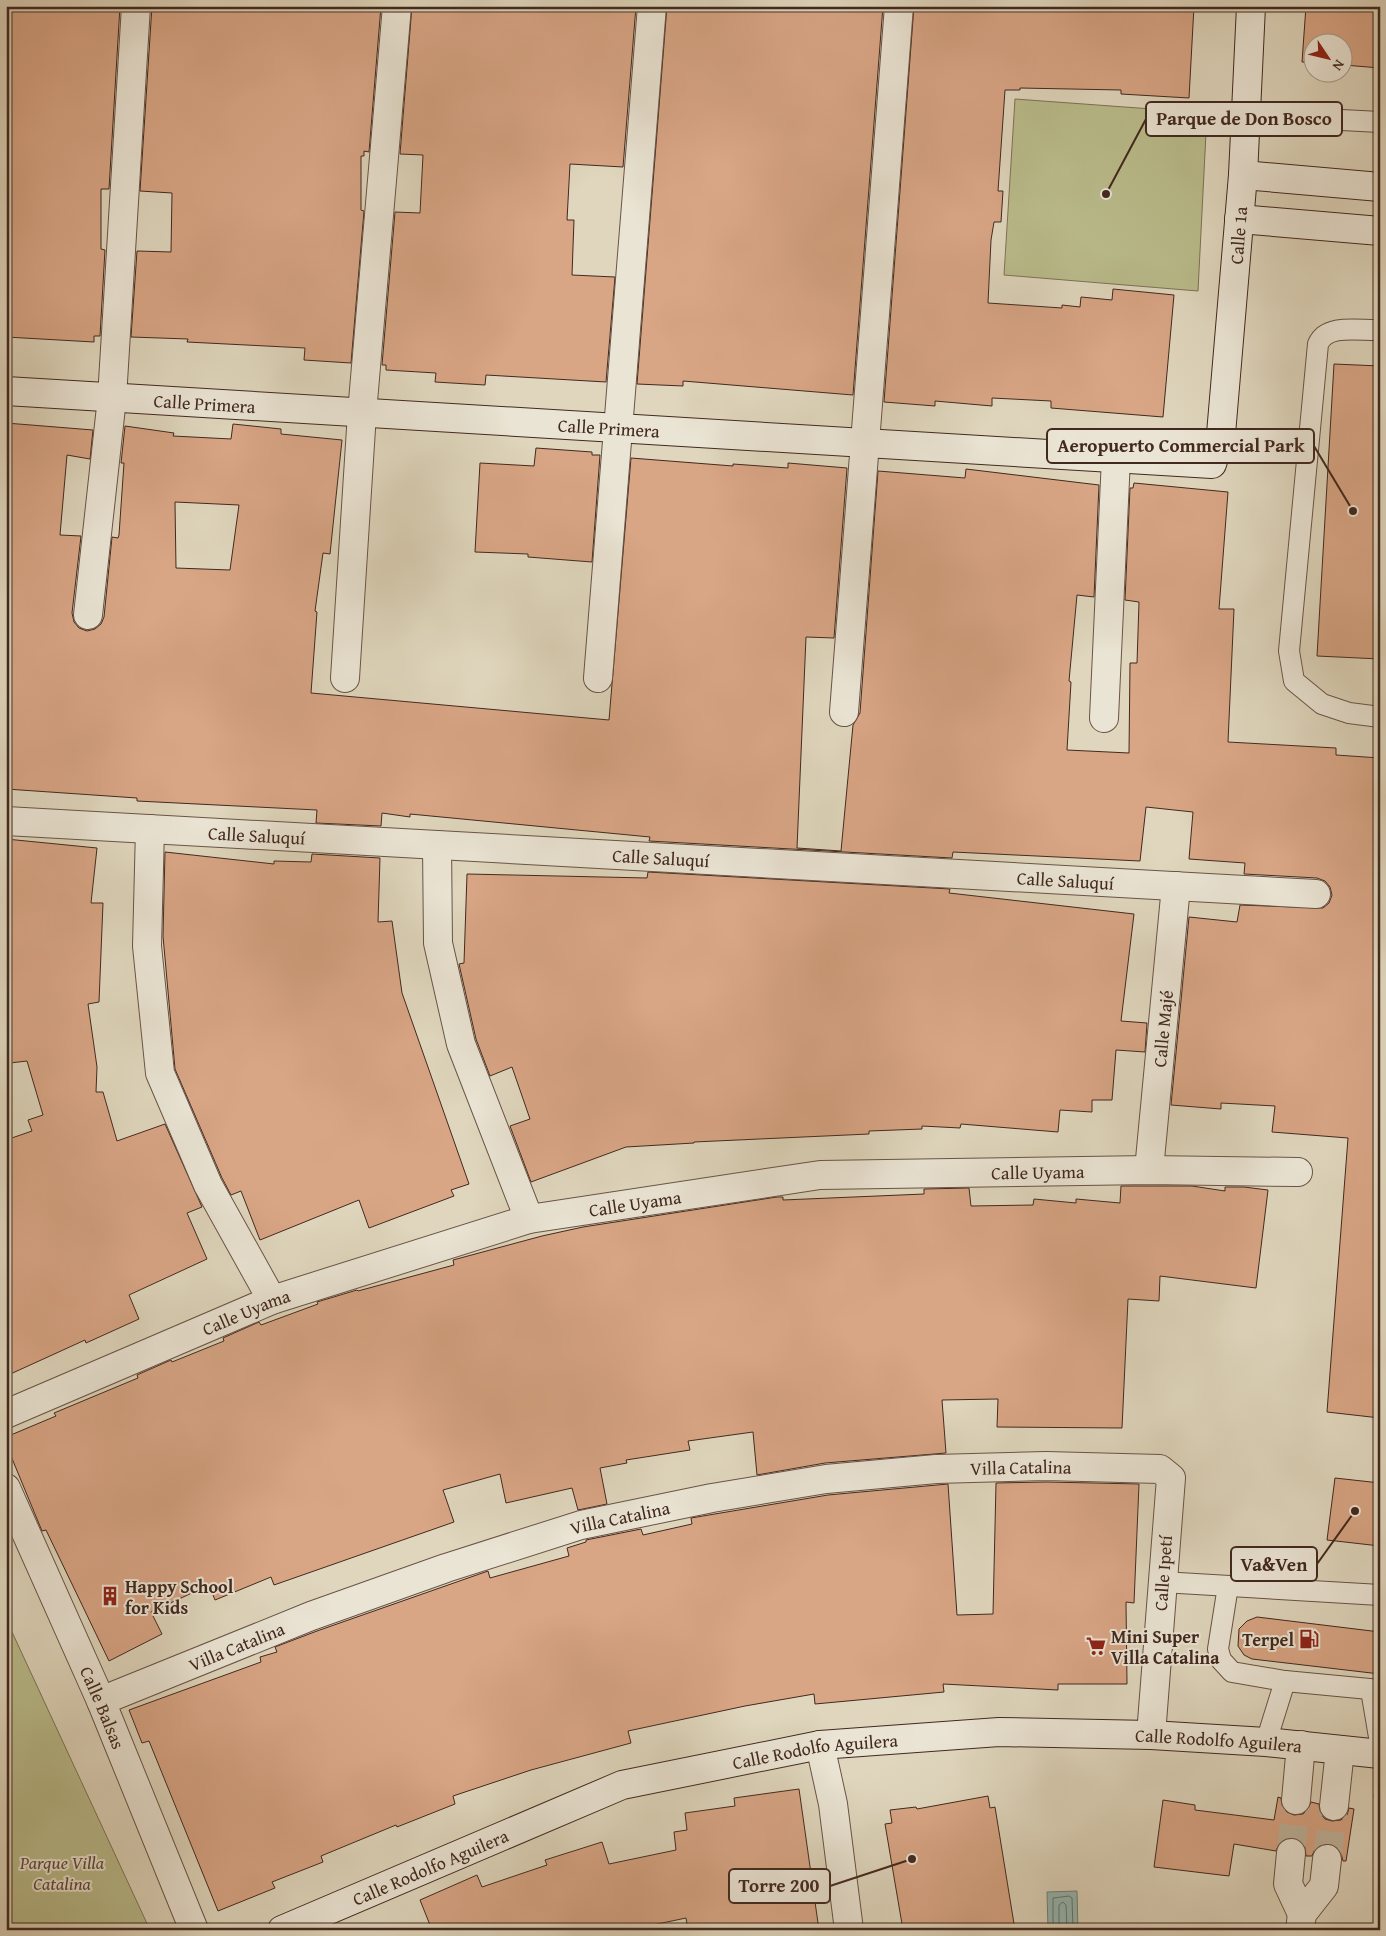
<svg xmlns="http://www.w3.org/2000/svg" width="1386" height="1936" font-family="'Gentium Book Plus',serif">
	<rect width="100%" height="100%" fill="#dfd6bd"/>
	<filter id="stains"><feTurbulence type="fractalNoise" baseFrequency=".004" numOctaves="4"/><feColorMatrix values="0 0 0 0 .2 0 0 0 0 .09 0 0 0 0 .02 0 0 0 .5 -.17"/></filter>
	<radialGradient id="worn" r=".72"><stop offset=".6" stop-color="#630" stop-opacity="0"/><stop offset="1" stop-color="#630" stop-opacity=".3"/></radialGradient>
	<g fill="#babc8c" stroke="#7e7256">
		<path d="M1015,99l192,14 -9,178 -194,-16z"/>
		<path d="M6,1619l144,311h-144z"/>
	</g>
	<path fill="#93b9b5" stroke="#737f79" d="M1077,1891l1,39h-30l-1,-38z"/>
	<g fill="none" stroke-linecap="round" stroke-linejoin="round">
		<g stroke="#6a716a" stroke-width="1">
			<path d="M1053,1930v-32l16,-2 3,2 1,32"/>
			<path d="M1059,1930v-25l4,-3 3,3 1,25"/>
		</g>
	</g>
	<g fill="#d8a585" stroke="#42291f" fill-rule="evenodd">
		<path d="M6,6h114l-11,183h-8v60l4,1 -5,86h-6v6l-88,-5z"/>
		<path d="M152,6h229l-12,146 -5,-1v5h-3v54l3,1 -13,152 -47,-3 1,-12 -118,-6 1,-3 -57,-2 6,-86 34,1 1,-59 -32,-2z"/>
		<path d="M412,6h224l-13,161 -53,-3 -3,56h7l-2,55 43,2 -9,105 -120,-7 -1,10 -50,-3 1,-9 -50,-3v-5h-4l13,-153 25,1 3,-58 -23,-1z"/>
		<path d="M667,6h216l-30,389 -170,-14v5l-46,-2z"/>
		<path d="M914,6h280l-5,92 -68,-4v-4l-101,-2v2h-15l-7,101h5l-2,31h-7l-3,18 -3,63 74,5v-3l18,2 1,-10 31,3 1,-11 61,6 -11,122 -112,-9v-7l-59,-3v8l-57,-5v5l-51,-4z"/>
		<path d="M1306,6h74v62l-36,-3v-23h-30v21l-12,-1z"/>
		<path d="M1334,364l46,2v293l-63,-3z"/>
		<path d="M6,423l87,7 -3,29 -23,-4 -7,80 21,1 -9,77 2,9 5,6 8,3 8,-2 6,-5 3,-7 8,-80 6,1 1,-3 5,-72h-3l4,-37 49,7 -1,3 58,3 2,-15 48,5v5l61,6 -12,114 -7,-1 -8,58 2,1 -6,81 298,27 22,-262 102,8v-2l55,4v-5l59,5 -13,170 -28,-1 -9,211 44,3 12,-126 7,-12 18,-242 87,7 1,-9 133,16 -5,112 -17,-2 -8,86 2,1 -4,68 62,3 1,-90h7l2,-61 -14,-2 5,-112h3l1,-5 94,9 -9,117h15l-6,133 108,6v7l44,3v660l-53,-6 21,-274 -76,-6 3,-26 -54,-3v6l-50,-4 18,-188 48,5 3,-17 83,3 6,-5 3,-8 -2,-8 -5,-6 -8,-3 -73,-4 1,-11 -56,-4 4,-47 -47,-5 -6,54 -187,-9 -1,6 -303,-17 1,-4 -240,-23v3l-28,-4 -1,13 -65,-3 1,-13 -180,-9v-3l-131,-9zM175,502l64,3 -9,65 -54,-2z"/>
		<path d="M536,448l56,4v3h8l-8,107 -64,-5v-3l-53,-2 5,-89 54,3z"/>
		<path d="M6,839l91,9 -6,55h12l-4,99 -11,2 9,63 -1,25h7l14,49 48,-17 37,83 -15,6 20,46 -78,36 10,24 -53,24 -1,-3 -79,36v-236l26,-9 -4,-11 15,-5 -16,-54 -17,2 -4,-28z"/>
		<path d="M165,852l109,12v-3l37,1 1,-8 68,4 -2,64 14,-1 10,72 67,191 -18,6 3,6 -85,32 -10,-28 -99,40 -19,-49 -10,4 -9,-17 -47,-109 -12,-133z"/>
		<path d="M648,872l302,17 -1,4 185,21 -13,107 26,2 -2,29 -29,-2 -4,50h-20v12l-32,-2 -2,22 -97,-8 -1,4 -38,-2v3l-53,2v3l-175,8v1l-68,4 -95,35 -21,-56 20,-7 -18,-52 -22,9 -14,-37 -17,-75 5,-1 3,-89 180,4z"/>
		<path d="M1121,1186h71l33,5v-4h19l24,3 -12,98 -96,-12 -1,25 -31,-2 -6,129 -125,-1 1,-28 -56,1 4,53 -121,10 -68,12 -4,-43 -65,9 2,9 -64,10 1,3 -27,5 7,36 -29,6 -6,-22 -66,15 -6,-29 -57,16 11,32 -180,63 -3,-8 -56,23 -6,-15 -58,27 11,22 -53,27 -63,-131 -4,1 -36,-87v-7l50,-21 -2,-3 84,-35 -1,-3 34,-15 1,2 52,-21 -1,-3 36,-16 2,3 57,-21 -1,-2 40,-12 1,1 96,-26 -1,-5 89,-24 41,-9 194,-30h6v3l141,-6v-5l45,-1 2,18 62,-1 1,-6 42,4v-4l44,4z"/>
		<path d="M1335,1478l45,5v63l-53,-6z"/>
		<path d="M1046,1482l93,2 -5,119 -8,-1 1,82h-69v6l-115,-6 1,8 -129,12 -1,-10 -69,12 -117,25 3,12 -100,27 -78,26 2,8 -58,23 -1,-2 -75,31 2,6 -51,20 3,6 -57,23 -69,-170 -7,2 -13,-33 132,-48 -1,-5 17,-5 -2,-5 42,-16 171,-60 2,7 79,-22 -2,-8 19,-6v-2l55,-11 2,6 49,-11 -1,-6 137,-23 120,-11 9,131 36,-1 3,-131z"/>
		<path d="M1257,1617l123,15v42l-128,-15 -8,-4 -6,-9 1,-17 8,-8z"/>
		<path d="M799,1789l20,141h-131l-2,-12 -57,12h-197l-12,-30 57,-25 5,12 65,-22 -2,-5 57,-18 7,22 67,-14 -2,-18 13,-2 -2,-17 50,-7 -1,-8z"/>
		<path d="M988,1796l2,12 5,-1 20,123h-112l-18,-106 7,-1 -2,-13 26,-3 1,2z"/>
		<path d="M1278,1797l3,1 1,8 5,6 7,3 9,-1 5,-5 3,-7 8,2 1,9 5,6 7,2 9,-1 6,-5 2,-7 5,1 -8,52h-3l-2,-8 -4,-6 -8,-3 -9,1 -5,4 -3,7h-6l-1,-10 -5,-6 -8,-3 -8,2 -5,5 -3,7 -42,-7 -5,32 -75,-9 9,-67 32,5v5l79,10z"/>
	</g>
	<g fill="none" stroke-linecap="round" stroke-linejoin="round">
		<g stroke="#c0b39d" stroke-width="28" stroke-dasharray="28 14" stroke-linecap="butt">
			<path d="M1291,1853l5,-53"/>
			<path d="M1327,1859l7,-53"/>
		</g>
		<defs>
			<g id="lane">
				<path d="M1246,115l134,7"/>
				<path d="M1380,330c-20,1 -53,-7 -62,14l-29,307 5,30 28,23 27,9 31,4"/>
				<path d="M1162,1582l218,13"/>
				<path d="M1228,1586l-10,63 3,11 11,12 53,9 95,9"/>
				<path d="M1371,1690l9,53"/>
				<path d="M1266,1742l19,-61"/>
			</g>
			<g id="street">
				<path d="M88,615l24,-217 24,-392"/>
				<path d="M345,678l17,-265 35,-407"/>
				<path d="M598,678l54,-672"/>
				<path d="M844,712l55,-706"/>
				<path d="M1104,718l12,-260"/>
				<path id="s1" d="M6,821l1310,73"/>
				<path d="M150,829l-3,117 13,127 48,112 64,115"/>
				<path d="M437,845l1,98 23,101 68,175"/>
				<path id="s2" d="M1149,1170l27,-284"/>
				<path id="s3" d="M6,1414l266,-114 257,-81 291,-44 329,-5 149,2"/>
				<path id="s4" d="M6,1488l95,213 93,229"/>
				<path id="s5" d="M101,1701l210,-85 135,-48 135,-43 131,-27 114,-19 110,-10 110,-3 114,3 11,9 -20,257"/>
				<path d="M820,1745l13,59 16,126"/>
				<path d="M1296,1800l5,-55"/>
				<path d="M1334,1806l6,-56"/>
				<path d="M1291,1853l-3,31 14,30"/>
				<path d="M1300,1930l2,-16 22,-28 3,-27"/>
			</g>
			<g id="secondary">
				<path d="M1243,175l137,12"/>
				<path d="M1239,219l141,12"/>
				<path id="s6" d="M6,391l1206,73 9,-30 22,-259 8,-169"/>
				<path id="s7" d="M282,1930l340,-145 198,-40 179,-13 152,3 115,7 114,12"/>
			</g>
		</defs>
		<use href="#lane" stroke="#695446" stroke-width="22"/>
		<use href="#street" stroke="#695446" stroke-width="30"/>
		<use href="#secondary" stroke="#42291f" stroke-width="30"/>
		<path stroke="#42291f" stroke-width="3" stroke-dasharray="4 2.5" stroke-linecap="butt" d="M1377,1786l-2,10 5,21"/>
		<use href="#lane" stroke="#eae4d4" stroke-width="20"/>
		<use href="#street" stroke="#eae4d4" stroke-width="28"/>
		<use href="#secondary" stroke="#eae4d4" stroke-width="28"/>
	</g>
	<defs>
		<symbol id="building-bare" viewBox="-9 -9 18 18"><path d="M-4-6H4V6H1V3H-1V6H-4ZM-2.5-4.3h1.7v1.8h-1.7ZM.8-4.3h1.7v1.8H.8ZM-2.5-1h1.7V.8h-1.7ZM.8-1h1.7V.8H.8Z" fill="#8f2418" stroke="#eae4d4" stroke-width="2.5" paint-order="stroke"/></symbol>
		<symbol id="fuel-bare" viewBox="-9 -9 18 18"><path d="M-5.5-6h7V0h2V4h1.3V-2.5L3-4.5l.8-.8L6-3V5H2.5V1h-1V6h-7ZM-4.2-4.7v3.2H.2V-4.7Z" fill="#8f2418" stroke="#eae4d4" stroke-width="2.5" paint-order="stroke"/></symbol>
		<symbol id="supermarket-bare" viewBox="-9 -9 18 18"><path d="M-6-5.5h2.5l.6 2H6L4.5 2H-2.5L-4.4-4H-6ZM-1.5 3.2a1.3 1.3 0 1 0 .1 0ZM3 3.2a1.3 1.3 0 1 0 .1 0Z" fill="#8f2418" stroke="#eae4d4" stroke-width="2.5" paint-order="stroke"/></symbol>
	</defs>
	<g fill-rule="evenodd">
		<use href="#building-bare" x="96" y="1582" width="28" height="28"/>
		<use href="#fuel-bare" x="1295" y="1625" width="28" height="28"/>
		<use href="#supermarket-bare" x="1082" y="1632" width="28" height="28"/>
	</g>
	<g text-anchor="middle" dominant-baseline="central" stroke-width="4" stroke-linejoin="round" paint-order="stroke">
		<g font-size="18" fill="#42291f" stroke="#eae4d4">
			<text stroke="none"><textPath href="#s6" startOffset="1439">Calle 1a</textPath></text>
			<text stroke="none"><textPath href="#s6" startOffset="199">Calle Primera</textPath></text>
			<text stroke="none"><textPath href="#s6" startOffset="604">Calle Primera</textPath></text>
			<text stroke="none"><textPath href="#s1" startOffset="251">Calle Saluquí</textPath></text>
			<text stroke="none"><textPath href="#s1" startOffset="656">Calle Saluquí</textPath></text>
			<text stroke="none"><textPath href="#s1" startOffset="1061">Calle Saluquí</textPath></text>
			<text stroke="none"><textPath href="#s2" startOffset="142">Calle Majé</textPath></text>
			<text stroke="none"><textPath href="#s3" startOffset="1071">Calle Uyama</textPath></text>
			<text stroke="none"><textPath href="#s3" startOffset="666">Calle Uyama</textPath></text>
			<text stroke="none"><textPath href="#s3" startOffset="261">Calle Uyama</textPath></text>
			<text stroke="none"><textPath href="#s5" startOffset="956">Villa Catalina</textPath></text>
			<text stroke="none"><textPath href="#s5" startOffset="551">Villa Catalina</textPath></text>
			<text transform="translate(1163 1573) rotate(-86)">Calle Ipetí</text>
			<text stroke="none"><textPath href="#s5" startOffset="146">Villa Catalina</textPath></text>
			<text stroke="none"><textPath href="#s4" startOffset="240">Calle Balsas</textPath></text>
			<text stroke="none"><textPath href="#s7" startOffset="971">Calle Rodolfo Aguilera</textPath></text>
			<text stroke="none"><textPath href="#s7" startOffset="566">Calle Rodolfo Aguilera</textPath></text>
			<text stroke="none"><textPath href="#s7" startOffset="161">Calle Rodolfo Aguilera</textPath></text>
		</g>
		<g font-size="18" font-weight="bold" fill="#42291f" stroke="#eae4d4" text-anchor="start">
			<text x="125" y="1586">Happy School<tspan x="125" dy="21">for Kids</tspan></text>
			<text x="1111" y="1636">Mini Super<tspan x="1111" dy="21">Villa Catalina</tspan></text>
			<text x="1294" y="1639" text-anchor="end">Terpel</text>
		</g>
		<g font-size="18" font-style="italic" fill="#5a4635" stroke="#eae4d4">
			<text x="62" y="1862">Parque Villa<tspan x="62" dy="21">Catalina</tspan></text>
		</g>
	</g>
	<path fill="none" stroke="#42291f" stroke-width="2" d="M1106 194L1146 119M1353 511L1314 446M1355 1511L1317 1564M912 1859L830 1886"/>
	<g fill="#42291f" stroke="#eae4d4" stroke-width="2">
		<circle cx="1106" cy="194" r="5"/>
		<circle cx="1353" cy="511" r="5"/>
		<circle cx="1355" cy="1511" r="5"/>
		<circle cx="912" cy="1859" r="5"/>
	</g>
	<g fill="#eae4d4" stroke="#42291f" stroke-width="2">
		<rect x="1146" y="102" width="196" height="34" rx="5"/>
		<rect x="1047" y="429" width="267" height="34" rx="5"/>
		<rect x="1231" y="1547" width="86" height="34" rx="5"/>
		<rect x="729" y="1869" width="101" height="34" rx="5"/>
	</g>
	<g font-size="19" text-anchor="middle" font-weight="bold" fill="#42291f">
		<text x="1244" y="125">Parque de Don Bosco</text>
		<text x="1181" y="452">Aeropuerto Commercial Park</text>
		<text x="1274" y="1571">Va&amp;Ven</text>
		<text x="779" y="1892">Torre 200</text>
	</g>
	<rect width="1386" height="1936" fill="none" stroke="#dfd6bd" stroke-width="25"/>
	<rect x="8" y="8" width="1371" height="1921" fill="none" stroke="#42291f" stroke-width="2.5"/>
	<rect x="12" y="12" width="1361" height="1911" fill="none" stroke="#42291f"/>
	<g transform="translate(1328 58) rotate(125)"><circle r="24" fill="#eae4d4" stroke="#a7998c"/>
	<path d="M0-4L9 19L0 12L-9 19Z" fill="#8f2418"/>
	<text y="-8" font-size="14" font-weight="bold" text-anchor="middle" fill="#42291f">N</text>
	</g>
	<rect width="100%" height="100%" filter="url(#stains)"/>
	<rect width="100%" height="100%" fill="url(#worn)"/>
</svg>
